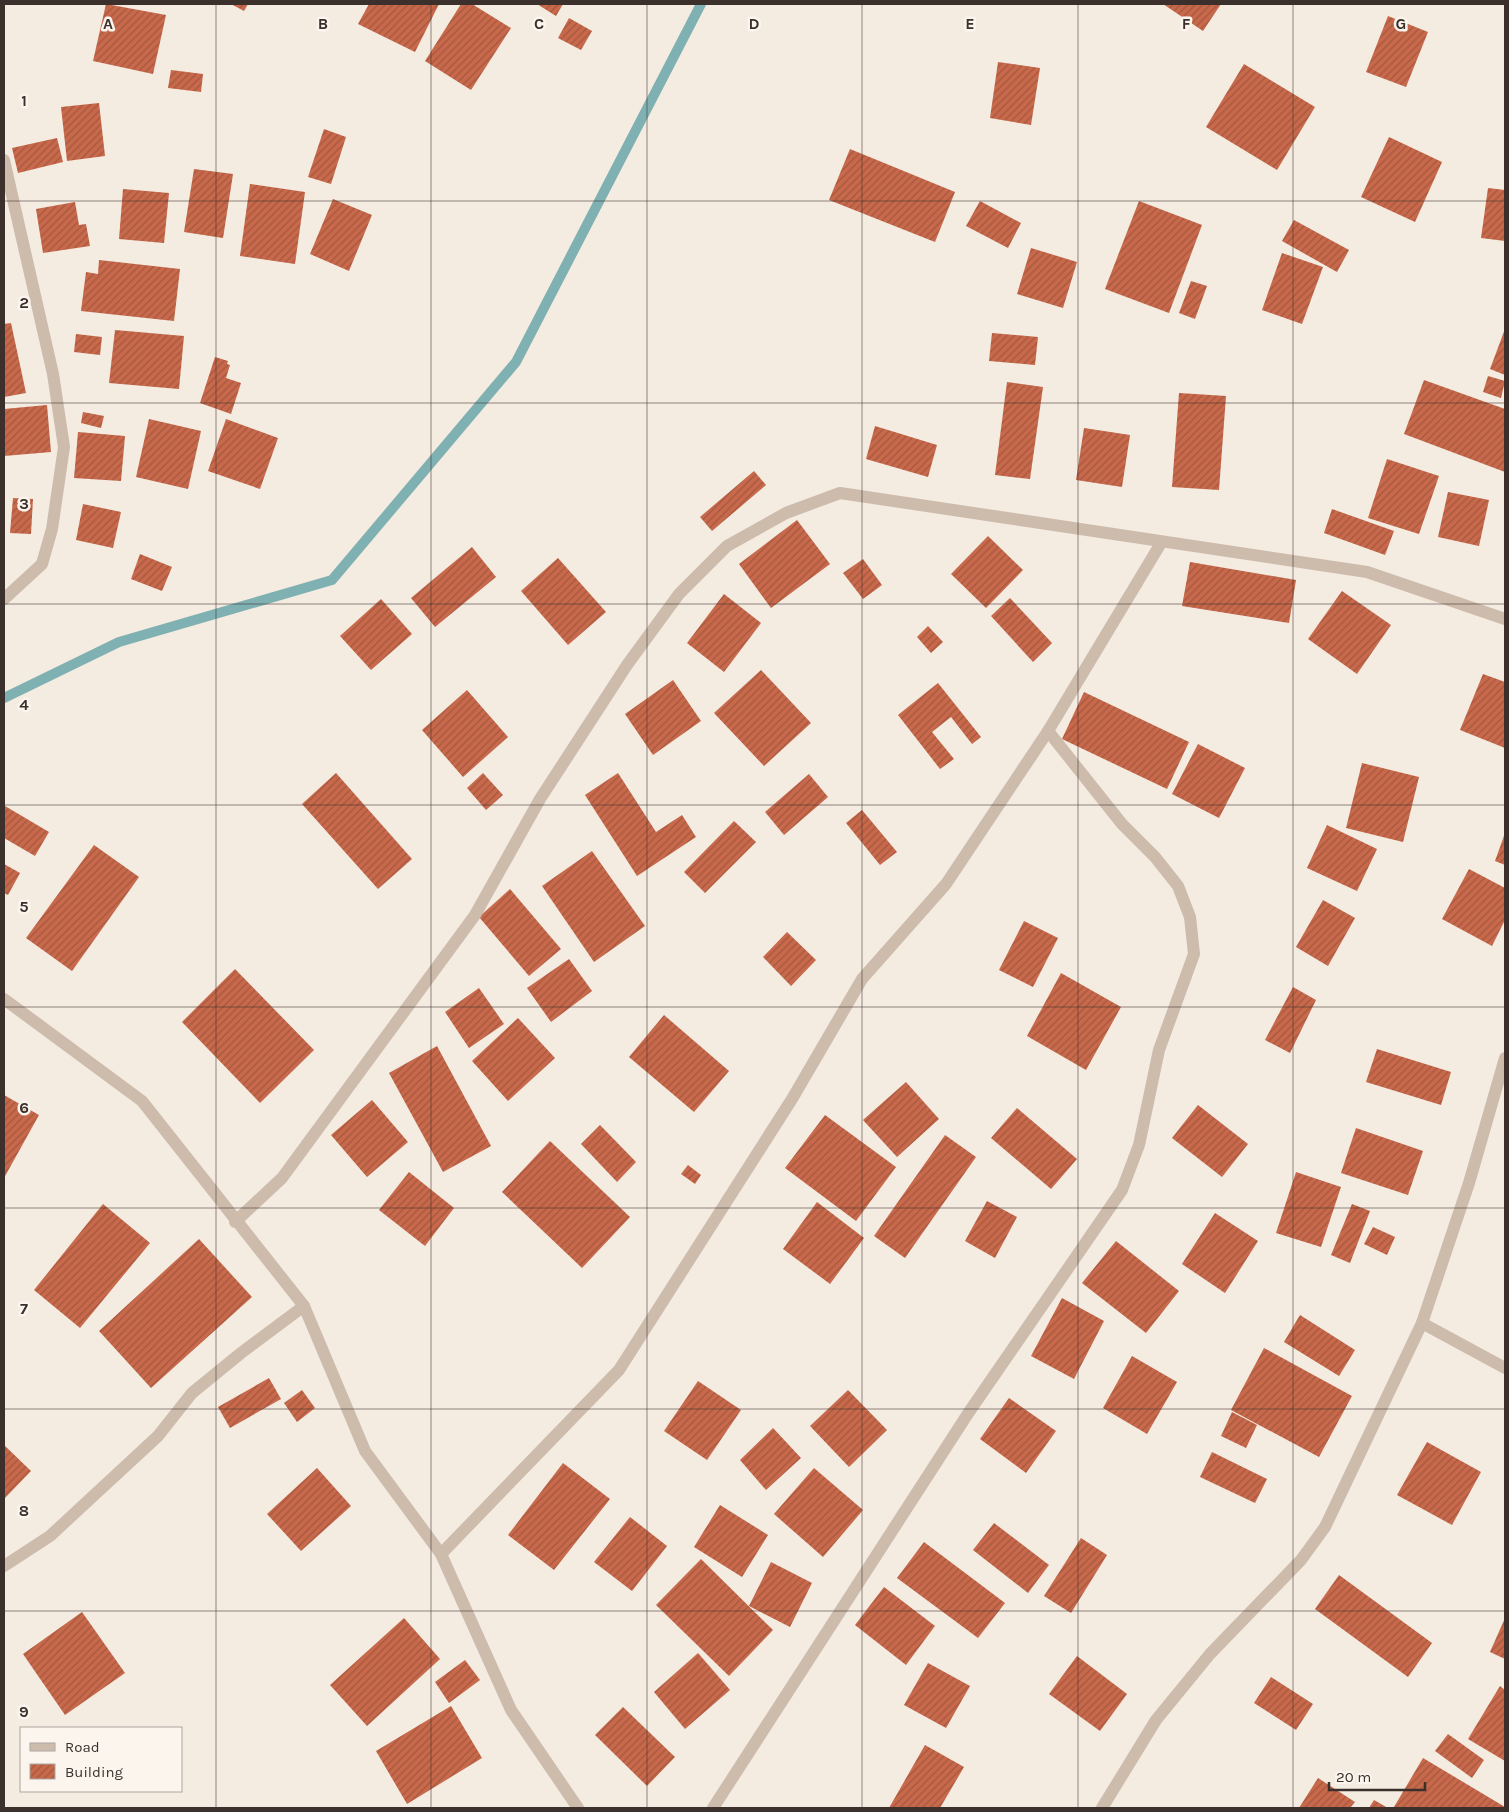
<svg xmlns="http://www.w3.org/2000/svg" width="1509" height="1812" font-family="Karla,sans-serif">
	<defs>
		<pattern id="building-hatch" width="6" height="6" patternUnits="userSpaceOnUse" patternTransform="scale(1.25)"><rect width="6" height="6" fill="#c8694b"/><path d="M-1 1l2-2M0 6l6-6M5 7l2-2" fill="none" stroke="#a4573f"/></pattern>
	</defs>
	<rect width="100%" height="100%" fill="#f4ebe1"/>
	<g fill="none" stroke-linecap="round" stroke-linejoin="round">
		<path stroke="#7fb0b2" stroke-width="10" d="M4,698l115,-56 213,-62 184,-218 185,-358"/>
	</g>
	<g fill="url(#building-hatch)">
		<path d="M106,4l60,11 -13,59 -60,-13z"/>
		<path d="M231,4h17l-4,7z"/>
		<path d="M369,4h70l-24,48 -57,-28z"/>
		<path d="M461,4h11l39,24 -40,62 -46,-29z"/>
		<path d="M537,4h26l-7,12z"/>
		<path d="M1163,4h58l-18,27z"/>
		<path d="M1388,16l40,16 -22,55 -40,-15z"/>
		<path d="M569,18l23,13 -11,19 -23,-12z"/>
		<path d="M998,62l42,6 -9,57 -41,-7z"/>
		<path d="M1244,64l71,43 -38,63 -71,-43z"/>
		<path d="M171,70l32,4 -2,18 -33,-4z"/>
		<path d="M99,103l6,53 -38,5 -6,-54z"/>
		<path d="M324,129l22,8 -15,47 -23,-7z"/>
		<path d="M1389,137l53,25 -27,60 -54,-25z"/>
		<path d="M57,138l6,24 -45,11 -6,-25z"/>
		<path d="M850,149l105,43 -20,50 -106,-42z"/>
		<path d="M194,169l39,5 -10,64 -39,-6z"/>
		<path d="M250,184l55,8 -10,72 -55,-8z"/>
		<path d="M1488,188l17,2v51l-24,-3z"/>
		<path d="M123,189l46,4 -5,50 -45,-4z"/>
		<path d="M333,199l39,16 -23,56 -39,-17z"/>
		<path d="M980,201l41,22 -13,25 -42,-22z"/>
		<path d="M1139,201l63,24 -33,88 -64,-24z"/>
		<path d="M75,202l4,23 7,-1 4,22 -47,7 -7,-44z"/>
		<path d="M1294,220l55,30 -12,22 -55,-31z"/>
		<path d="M1031,248l46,14 -14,46 -46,-14z"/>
		<path d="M1282,253l41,14 -21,57 -40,-14z"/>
		<path d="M99,260l81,9 -6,52 -93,-10 5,-39 12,2z"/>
		<path d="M1191,281l16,5 -12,33 -16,-6z"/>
		<path d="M11,323l15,70 -22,4v-73z"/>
		<path d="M1505,329v46l-15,-6z"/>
		<path d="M115,330l69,6 -5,53 -70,-6z"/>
		<path d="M992,333l46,4 -3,28 -46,-4z"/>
		<path d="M76,334l26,3 -2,18 -26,-3z"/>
		<path d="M215,357l13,4 -1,3 3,1 -4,13 15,5 -10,31 -31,-11z"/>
		<path d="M1488,376l17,5 -4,17 -18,-6z"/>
		<path d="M1424,380l81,29v63l-101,-38z"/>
		<path d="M1007,382l36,5 -13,92 -35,-4z"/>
		<path d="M1179,393l47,3 -7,94 -47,-3z"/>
		<path d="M47,405l4,47 -47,4v-47z"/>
		<path d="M83,412l21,4 -3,12 -20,-5z"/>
		<path d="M149,419l52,12 -13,58 -52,-12z"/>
		<path d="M226,419l52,19 -18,51 -52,-18z"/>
		<path d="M875,426l62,19 -9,32 -62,-18z"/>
		<path d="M1084,428l46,7 -8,52 -46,-7z"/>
		<path d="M78,432l47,4 -4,45 -47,-3z"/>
		<path d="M1387,459l52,17 -20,58 -51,-16z"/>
		<path d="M754,471l12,14 -54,46 -12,-14z"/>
		<path d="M1448,492l41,8 -10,46 -41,-9z"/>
		<path d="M13,498l20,1 -2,35 -21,-1z"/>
		<path d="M83,504l38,8 -8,36 -37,-8z"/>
		<path d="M1332,509l62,22 -9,24 -61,-22z"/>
		<path d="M797,520l33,44 -59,44 -32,-44z"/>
		<path d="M988,536l35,34 -37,38 -35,-34z"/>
		<path d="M472,547l24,30 -61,50 -24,-29z"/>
		<path d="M140,554l32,13 -10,24 -31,-12z"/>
		<path d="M558,558l48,54 -38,33 -47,-54z"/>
		<path d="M863,559l19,26 -19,14 -20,-26z"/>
		<path d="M1190,562l106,18 -7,43 -107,-17z"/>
		<path d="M1342,591l49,34 -34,49 -49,-35z"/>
		<path d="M724,594l37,29 -37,49 -37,-29z"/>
		<path d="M1010,598l42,45 -19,19 -42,-46z"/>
		<path d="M381,599l31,35 -41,36 -31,-34z"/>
		<path d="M928,626l15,16 -12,11 -14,-16z"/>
		<path d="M761,670l50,53 -47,43 -50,-53z"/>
		<path d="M1483,674l22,8v66l-45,-18z"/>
		<path d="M673,680l28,41 -48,34 -28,-41z"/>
		<path d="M938,683l43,54 -9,7 -21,-27 -19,15 22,27 -14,10 -42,-54z"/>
		<path d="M467,690l41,47 -45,40 -41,-47z"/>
		<path d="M1084,692l105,50 -22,47 -105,-50z"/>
		<path d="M1198,744l47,24 -26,50 -47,-24z"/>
		<path d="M1362,763l57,14 -16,65 -57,-14z"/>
		<path d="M336,773l76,86 -34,30 -76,-85z"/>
		<path d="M483,773l20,22 -17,15 -19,-22z"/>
		<path d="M618,773l38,59 26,-17 14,22 -59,39 -52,-81z"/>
		<path d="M809,774l19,23 -44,38 -19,-23z"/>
		<path d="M5,806l44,26 -14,24 -31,-18z"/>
		<path d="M862,810l35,42 -17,13 -34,-42z"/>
		<path d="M734,821l22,21 -51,51 -21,-21z"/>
		<path d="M1327,825l50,24 -20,42 -50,-23z"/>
		<path d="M1505,833v32l-10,-4z"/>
		<path d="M94,845l45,32 -67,94 -46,-33z"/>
		<path d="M592,851l53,75 -51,36 -52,-76z"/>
		<path d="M4,864l16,9 -12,22 -4,-2z"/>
		<path d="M1469,869l36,19v32l-13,26 -50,-27z"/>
		<path d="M510,889l51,60 -32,27 -50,-59z"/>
		<path d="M1323,900l32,18 -27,48 -32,-19z"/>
		<path d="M1024,921l34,17 -25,49 -34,-17z"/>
		<path d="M787,932l29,28 -25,26 -28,-29z"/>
		<path d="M569,959l23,32 -41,31 -24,-34z"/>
		<path d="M235,969l79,81 -54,53 -78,-81z"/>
		<path d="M1061,973l60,34 -35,63 -59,-34z"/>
		<path d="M1293,987l23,13 -26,53 -25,-13z"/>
		<path d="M479,988l25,36 -35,24 -24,-36z"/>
		<path d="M664,1015l65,56 -35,41 -65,-55z"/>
		<path d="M518,1018l37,40 -47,43 -36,-40z"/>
		<path d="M437,1046l54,100 -48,26 -54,-99z"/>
		<path d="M1377,1049l74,23 -10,33 -75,-23z"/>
		<path d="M906,1082l33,37 -42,38 -34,-37z"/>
		<path d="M4,1095l35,20 -35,63z"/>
		<path d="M372,1100l36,42 -41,35 -36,-42z"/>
		<path d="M1198,1105l50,39 -26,33 -50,-39z"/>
		<path d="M1017,1108l60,51 -26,30 -60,-51z"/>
		<path d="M825,1115l71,52 -40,54 -71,-53z"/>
		<path d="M600,1125l36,37 -19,20 -36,-38z"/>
		<path d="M1356,1128l67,23 -15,44 -67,-22z"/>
		<path d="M945,1135l31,22 -71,101 -31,-22z"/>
		<path d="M550,1141l80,76 -48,51 -80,-76z"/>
		<path d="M688,1165l13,10 -6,9 -14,-10z"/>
		<path d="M409,1172l45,36 -29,38 -46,-36z"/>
		<path d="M1296,1172l45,15 -20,60 -45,-14z"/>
		<path d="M987,1201l30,16 -22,41 -30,-17z"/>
		<path d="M817,1202l47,36 -34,46 -47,-35z"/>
		<path d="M103,1204l47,39 -70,85 -46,-38z"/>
		<path d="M1352,1204l18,7 -20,52 -19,-8z"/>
		<path d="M1215,1213l43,28 -33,52 -43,-29z"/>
		<path d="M1373,1227l22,10 -8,18 -23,-11z"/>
		<path d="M199,1239l53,58 -101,91 -52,-57z"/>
		<path d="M1116,1241l63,50 -33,42 -64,-50z"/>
		<path d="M1062,1298l42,23 -30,58 -43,-23z"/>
		<path d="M1300,1315l55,35 -16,26 -55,-34z"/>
		<path d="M1264,1348l88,48 -33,61 -88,-47z"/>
		<path d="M1132,1356l45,26 -30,52 -44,-26z"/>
		<path d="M269,1378l12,21 -51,29 -12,-21z"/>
		<path d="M698,1381l43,29 -34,50 -43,-29z"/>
		<path d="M302,1390l13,18 -18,14 -13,-19z"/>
		<path d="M848,1390l39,40 -38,37 -39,-41z"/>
		<path d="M1009,1398l47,33 -30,42 -46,-34z"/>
		<path d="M1232,1412l25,13 -11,23 -25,-12z"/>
		<path d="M773,1428l28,30 -35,32 -26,-30z"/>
		<path d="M1427,1442l54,30 -29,53 -55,-30z"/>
		<path d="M4,1445l27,26 -27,28z"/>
		<path d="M1212,1452l55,27 -12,24 -55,-26z"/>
		<path d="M563,1463l47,36 -56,71 -46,-35z"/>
		<path d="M317,1468l34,38 -50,45 -34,-37z"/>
		<path d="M814,1468l49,42 -40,47 -49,-43z"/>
		<path d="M720,1505l48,30 -26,42 -48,-30z"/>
		<path d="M630,1517l37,29 -35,45 -38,-29z"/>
		<path d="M994,1523l55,42 -21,28 -55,-43z"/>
		<path d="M1081,1538l26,17 -36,58 -27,-17z"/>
		<path d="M924,1542l81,61 -27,35 -81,-60z"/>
		<path d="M701,1559l72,71 -44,46 -73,-71z"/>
		<path d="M771,1562l41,21 -22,44 -41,-21z"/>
		<path d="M1339,1575l93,68 -24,34 -93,-68z"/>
		<path d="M884,1587l51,39 -29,39 -51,-40z"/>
		<path d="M82,1612l43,61 -60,42 -42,-61z"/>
		<path d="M404,1618l36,41 -73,67 -37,-41z"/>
		<path d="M1505,1618v41l-15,-7z"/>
		<path d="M698,1653l32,37 -45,39 -31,-37z"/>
		<path d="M1077,1656l50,38 -27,37 -51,-37z"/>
		<path d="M465,1660l15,20 -31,23 -14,-21z"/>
		<path d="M928,1663l42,23 -24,42 -42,-23z"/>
		<path d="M1271,1677l42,27 -17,26 -42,-27z"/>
		<path d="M1500,1686l5,4v71l-37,-22z"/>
		<path d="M451,1706l31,52 -75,46 -31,-53z"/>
		<path d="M623,1707l52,50 -28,29 -52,-51z"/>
		<path d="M1448,1734l36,26 -12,18 -37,-27z"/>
		<path d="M925,1745l39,22 -24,41h-51z"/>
		<path d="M1423,1758l82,49v1l-111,-1z"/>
		<path d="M1318,1778l37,24 -5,6h-51z"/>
		<path d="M1374,1800l14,8h-19z"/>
	</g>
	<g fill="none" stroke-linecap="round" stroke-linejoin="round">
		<g stroke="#cdbbac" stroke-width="12">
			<path d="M4,160l49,214 11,73 -12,82 -10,35 -38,35"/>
			<path d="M4,999l138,102 162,205 61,145 76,103 70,156 67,98"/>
			<path d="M235,1222l47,-44 193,-263 65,-116 87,-134 52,-71 48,-48 59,-33 54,-20 527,79 138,47"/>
			<path d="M1422,1323l83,45"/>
			<path d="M441,1554l178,-184 173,-271 70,-120 84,-95 102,-153 113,-188"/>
			<path d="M4,1566l46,-30 108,-100 34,-43 49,-40 63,-47"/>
			<path d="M713,1808l256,-396 153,-222 17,-45 20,-95 35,-96 -4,-37 -12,-31 -23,-29 -33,-33 -74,-93"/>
			<path d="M1102,1808l54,-88 54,-66 91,-94 24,-33 97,-204 47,-140 36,-125"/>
		</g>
	</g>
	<path fill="none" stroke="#3b302b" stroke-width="1" stroke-opacity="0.55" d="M216,4v1804M431,4v1804M647,4v1804M862,4v1804M1078,4v1804M1293,4v1804M4,201h1501M4,403h1501M4,604h1501M4,805h1501M4,1007h1501M4,1208h1501M4,1409h1501M4,1611h1501"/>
	<g font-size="16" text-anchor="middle" font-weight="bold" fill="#3b302b" stroke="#fbf5ee" stroke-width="5" stroke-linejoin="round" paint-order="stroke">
		<text x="108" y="29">A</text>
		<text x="323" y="29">B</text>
		<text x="539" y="29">C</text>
		<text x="754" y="29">D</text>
		<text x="970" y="29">E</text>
		<text x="1186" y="29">F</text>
		<text x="1401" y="29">G</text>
		<text x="24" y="106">1</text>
		<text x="24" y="308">2</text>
		<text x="24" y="509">3</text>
		<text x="24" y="710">4</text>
		<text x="24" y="912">5</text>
		<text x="24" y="1113">6</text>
		<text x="24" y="1314">7</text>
		<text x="24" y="1516">8</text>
		<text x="24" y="1717">9</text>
	</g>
	<rect width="1509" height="1812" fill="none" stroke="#3b302b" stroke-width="10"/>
	<rect x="20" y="1727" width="162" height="65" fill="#fbf5ee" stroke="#aea6a0"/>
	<rect x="30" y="1743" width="25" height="8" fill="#cdbbac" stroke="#aea6a0"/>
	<text x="65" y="1752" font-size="15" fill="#3b302b">Road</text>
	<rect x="30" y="1764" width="25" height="15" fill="url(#building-hatch)" stroke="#aea6a0"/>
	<text x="65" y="1777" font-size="15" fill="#3b302b">Building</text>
	<path d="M1329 1782v8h96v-8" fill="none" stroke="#3b302b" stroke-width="2.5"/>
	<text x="1336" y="1782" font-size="15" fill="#3b302b" stroke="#fbf5ee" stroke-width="4" paint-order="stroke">20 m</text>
</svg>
